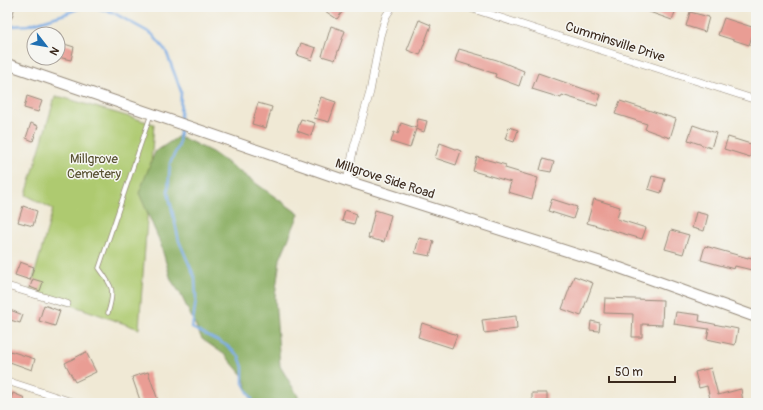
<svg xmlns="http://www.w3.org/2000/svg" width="763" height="410" font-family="Pangolin,sans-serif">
	<rect width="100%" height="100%" fill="#f6f6f2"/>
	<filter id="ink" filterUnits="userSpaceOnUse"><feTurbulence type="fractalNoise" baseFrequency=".025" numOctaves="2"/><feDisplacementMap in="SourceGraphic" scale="8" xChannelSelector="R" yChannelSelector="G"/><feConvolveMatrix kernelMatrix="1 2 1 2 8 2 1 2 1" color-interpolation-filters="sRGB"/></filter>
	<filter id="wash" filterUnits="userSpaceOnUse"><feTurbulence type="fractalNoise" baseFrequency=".012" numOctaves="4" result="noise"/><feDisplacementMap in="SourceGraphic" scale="16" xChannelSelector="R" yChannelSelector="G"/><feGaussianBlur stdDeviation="0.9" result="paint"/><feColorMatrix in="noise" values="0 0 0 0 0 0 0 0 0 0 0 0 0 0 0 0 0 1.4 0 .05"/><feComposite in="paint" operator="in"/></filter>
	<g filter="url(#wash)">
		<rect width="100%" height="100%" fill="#f0e9d5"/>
		<path fill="#aeca70" stroke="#747a47" d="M55,97h6l93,27 -15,205 -109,-39 23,-81 -27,-14z"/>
		<path fill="#8aae62" stroke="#626c40" d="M179,136l33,16 87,62 -19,45 -5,38 5,69 18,30 1,7h-47l-9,-27 -18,-21 -23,-16 -22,-46 -9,-13 -11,-38 -21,-49 16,-41z"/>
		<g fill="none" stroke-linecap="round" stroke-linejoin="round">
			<g stroke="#79abe5" stroke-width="2.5">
				<path d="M94,7l18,5 40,22 14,17 15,40 -1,30"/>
				<path d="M12,26l16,-1 37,-11 17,-7"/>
				<path d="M180,126l-1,19 -9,18 -2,29 11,49 16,37 1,21 -4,29 34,17 13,11 4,11v16l11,20"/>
			</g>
		</g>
		<g id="blocks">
			<g fill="#e99d94">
				<path d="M319,7h27l-9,12z"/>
				<path d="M638,7h39l-5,13 -34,-12z"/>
				<path d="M690,12l19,5 -4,15 -19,-6z"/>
				<path d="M724,18l31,10 -6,17 -31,-10z"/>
				<path d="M419,20l12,5 -11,30 -13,-5z"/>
				<path d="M331,26l14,5 -10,29 -13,-4z"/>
				<path d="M58,42l16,5 -3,13 -13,-3z"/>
				<path d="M301,43l15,5 -4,12 -15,-5z"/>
				<path d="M459,49l38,11 27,11 -5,15 -24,-9 1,-3 -41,-13z"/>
				<path d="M538,73l63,22 -4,11 -35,-11 -1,3 -29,-9z"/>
				<path d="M27,96l15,5 -4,11 -14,-4z"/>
				<path d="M321,97l15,5 -7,20 -15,-4z"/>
				<path d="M620,101l56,18 -6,19 -25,-9 2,-5 -32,-10z"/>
				<path d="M258,103l14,4 -6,21 -14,-4z"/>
				<path d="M301,119l14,4 -4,13 -14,-5z"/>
				<path d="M418,119l9,2 -3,11 -8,-3 -6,19 -19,-6 3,-10 4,2 3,-11 15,5z"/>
				<path d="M31,123l7,3 -5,15 -7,-3z"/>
				<path d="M693,125l23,8 -5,15 -23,-8z"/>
				<path d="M509,127l9,3 -4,12 -9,-3z"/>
				<path d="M728,137l26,8 -4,12 -26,-8z"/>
				<path d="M440,143l21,8 -5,14 -21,-7z"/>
				<path d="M477,157l29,8 -1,3 33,10 -6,21 -24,-7 3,-10 -38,-11z"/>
				<path d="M543,159l11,3 -3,10 -11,-2z"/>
				<path d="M652,176l13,3 -4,14 -13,-4z"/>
				<path d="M552,199l25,8 -4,12 -25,-8z"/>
				<path d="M594,199l26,8 -3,12 29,9 -4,11 -55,-16z"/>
				<path d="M23,206l14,5 -4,15 -15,-4z"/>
				<path d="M345,210l12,4 -3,10 -12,-3z"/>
				<path d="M375,210l16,5 -7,27 -16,-4z"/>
				<path d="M696,212l12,3 -4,16 -12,-3z"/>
				<path d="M671,230l18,5 -6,19 -18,-5z"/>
				<path d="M419,238l15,3 -4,15 -15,-3z"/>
				<path d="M705,246l43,12v-1l8,2v12l-21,-5 -1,3 -33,-9z"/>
				<path d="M20,262l14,5 -4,13 -15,-5z"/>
				<path d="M574,276l19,7 -12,33 -19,-7z"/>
				<path d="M33,279l10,3 -3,9 -10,-4z"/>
				<path d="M605,298l58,2 -1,25 -20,-1v13h-10l1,-23 -29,-1z"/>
				<path d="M44,305l16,6 -5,15 -16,-5z"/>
				<path d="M10,310l13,5 -3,8 -13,-4z"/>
				<path d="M676,312l24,3 -1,6 39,8 -3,16 -28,-6 2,-10 -35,-5z"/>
				<path d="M516,316l1,13 -33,4 -2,-13z"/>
				<path d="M591,321l9,2 -1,8 -9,-1z"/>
				<path d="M422,323l35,12 -5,13 -34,-11z"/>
				<path d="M7,350l28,9 -3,11 -25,-9z"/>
				<path d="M86,352l10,20 -21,10 -10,-19z"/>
				<path d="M711,368l7,27 23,-6 2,13 -32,1 -4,-17 -8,2 -4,-16z"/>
				<path d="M148,372l11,31h-18l-9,-26z"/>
				<path d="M13,393l12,5 -2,5h-14z"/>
				<rect x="532" y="393" width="15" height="10"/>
			</g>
		</g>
	</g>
	<g filter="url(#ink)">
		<use href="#blocks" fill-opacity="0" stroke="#968a7a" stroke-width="1"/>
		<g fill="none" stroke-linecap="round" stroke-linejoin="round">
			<defs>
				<path id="service" d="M108,313c7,-23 5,-26 -9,-45l52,-154"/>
				<g id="minor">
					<path d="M467,7l289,93"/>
					<path d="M347,181l7,-34 16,-55 10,-56 6,-20 6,-9"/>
					<path d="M7,286l60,18"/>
					<path d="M7,381l68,22"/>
				</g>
				<g id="secondary">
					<path d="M7,15l2,-8"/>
					<path d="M7,64l340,117 273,87 136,49"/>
				</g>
			</defs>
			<use href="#service" stroke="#968a7a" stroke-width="5"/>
			<use href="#minor" stroke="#968a7a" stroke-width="8"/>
			<use href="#secondary" stroke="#968a7a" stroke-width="12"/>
			<use href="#service" stroke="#fff" stroke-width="3.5"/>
			<use href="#minor" stroke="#fff" stroke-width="7"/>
			<use href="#secondary" stroke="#fff" stroke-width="10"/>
		</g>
	</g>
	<g text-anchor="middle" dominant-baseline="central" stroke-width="3" stroke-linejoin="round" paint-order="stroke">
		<g font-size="13" fill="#3b2a1e" stroke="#f6f6f2">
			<text transform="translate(615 42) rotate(18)">Cumminsville Drive</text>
			<text transform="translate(385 179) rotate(18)">Millgrove Side Road</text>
		</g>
		<g font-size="13" fill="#585232" stroke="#f6f6f2">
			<text x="94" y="159">Millgrove<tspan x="94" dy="15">Cemetery</tspan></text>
		</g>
	</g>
	<rect width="763" height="410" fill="none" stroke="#f6f6f2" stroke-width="24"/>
	<g transform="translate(46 46) rotate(121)"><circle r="19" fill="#f6f6f2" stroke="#aba49d"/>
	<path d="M0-3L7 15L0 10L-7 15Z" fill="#1f6fb2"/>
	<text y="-6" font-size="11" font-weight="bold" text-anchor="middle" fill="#3b2a1e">N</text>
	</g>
	<path d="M609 376v6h66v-6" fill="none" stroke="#3b2a1e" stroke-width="2"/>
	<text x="615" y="376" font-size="12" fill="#3b2a1e" stroke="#f6f6f2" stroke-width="3" paint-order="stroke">50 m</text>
</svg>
